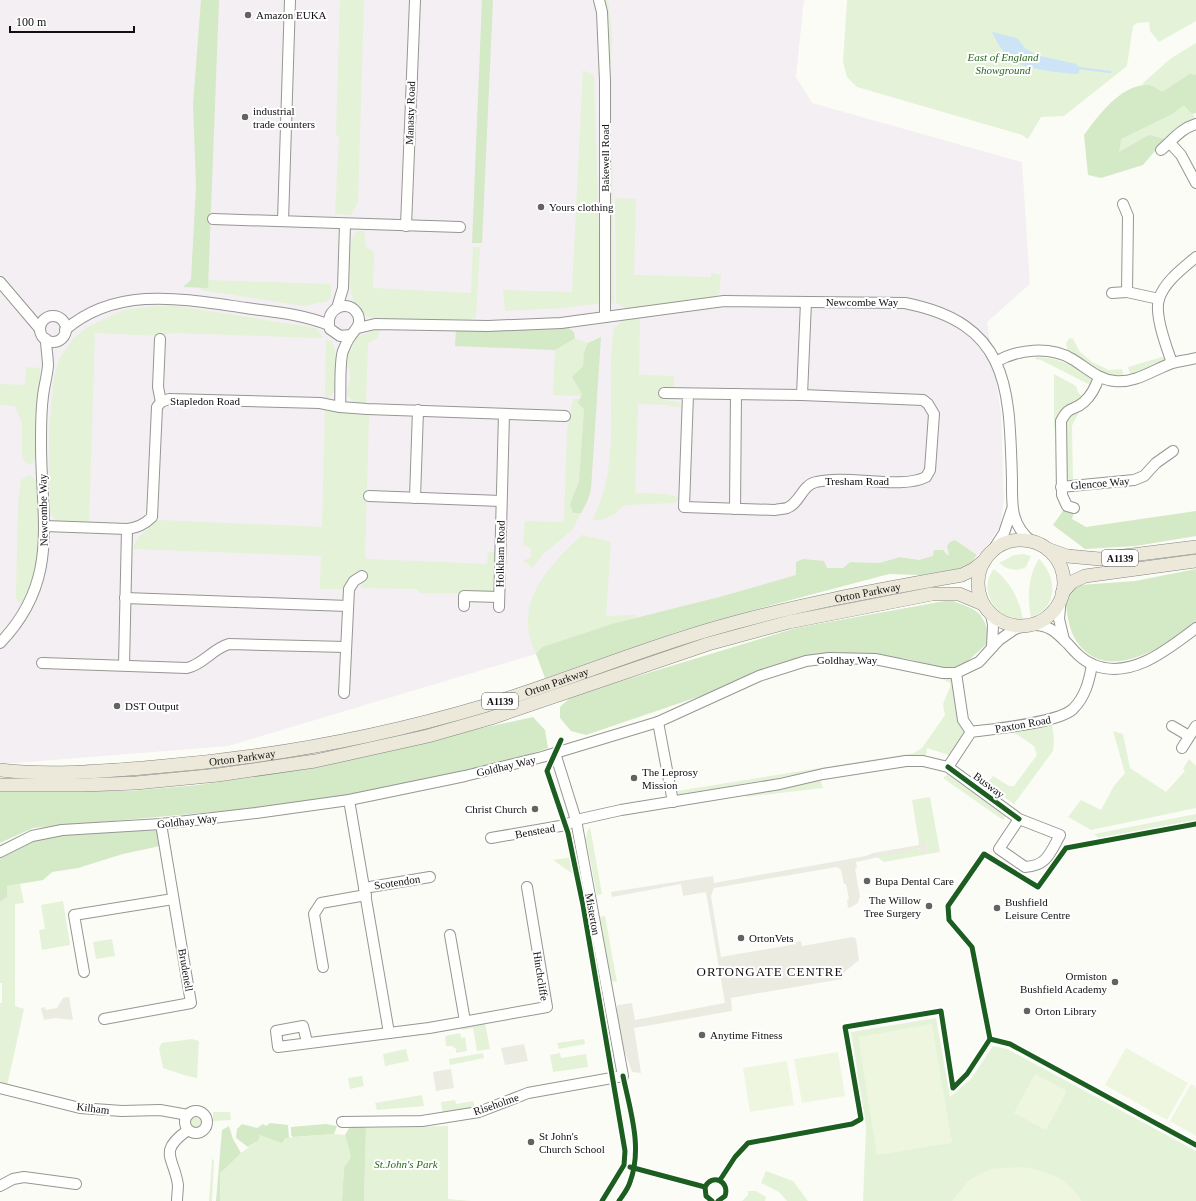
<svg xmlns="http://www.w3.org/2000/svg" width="1196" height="1201" font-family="Georgia,serif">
	<rect width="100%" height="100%" fill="#fcfcf7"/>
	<path fill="#f4eff2" d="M0,0h804l-8,77 16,26 210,59 8,122 -43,38 14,92 3,87 -4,26 -18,26 -5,2 -22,-15 -6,15 -30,5 -19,-3 -21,6 -29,-1 -7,6h-16l-31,-6 1,13 -255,72 -6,7 -308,92 -225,18 -3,-2z"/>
	<g fill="#e4f2d7">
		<path d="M340,0h24l-6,202 -7,13 -16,-1 4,-77 -3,-3z"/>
		<path d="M604,0h4l4,35 -1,31 -2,-4z"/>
		<path d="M847,0h349v21l-37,21 -9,-11 -1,-9 -12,1 -4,3 -6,40 -63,50 -23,1 -13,22 -6,-4 -165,-48 -10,-10 -4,-15z"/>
		<path d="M1196,43v34l-34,17 -20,-10 28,-25z"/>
		<path d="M583,70l11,6 7,227 -38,5 -58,3 -2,-21 69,2z"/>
		<path d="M1185,102l11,17 -18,9 -17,13 -43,15 -3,-16z"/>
		<path d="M609,151h3l2,154 -4,-5z"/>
		<path d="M615,198l21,1 -2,76 77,2v-4l10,2 -2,19 -6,3 -85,12 -12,-6z"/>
		<path d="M364,230l2,17 8,5 -1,36 98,5 2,-46h7l-4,70 -10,5c-18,-1 -97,2 -107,-10 -7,-10 -10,-27 -10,-39 0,-14 -2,-29 7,-41z"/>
		<path d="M203,280l128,4v12l-3,5 -24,5 -103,-16z"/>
		<path d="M156,306h21l139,22 7,10 -151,-5 -11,3 -66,-3 -6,190c-13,0 -32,5 -39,-10l-1,-83 5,-52 5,-19 14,-20 13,-11 38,-18z"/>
		<path d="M640,318l-1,57 35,1v14l-11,1v9l15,2 4,5 -14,-1v-1l-30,-1 -3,89 31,1 14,4 -6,5 -49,2 -12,10 -12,5h-9c32,-56 12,-131 22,-192l9,-8z"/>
		<path d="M381,329l-4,9 -9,5 -2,61 -11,-1 -8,-8c-1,-10 8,-19 0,-29 4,-31 5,-28 34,-37z"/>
		<path d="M574,338l14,5 -4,9 -1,14 -11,11 10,17 -1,2 -28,-1 2,-45z"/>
		<path d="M1069,338l4,1 7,13 12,10 17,8 13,-1 1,5 -1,3 -20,-2 -34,-23 -2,-8z"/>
		<path d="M326,340l6,1c5,16 13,51 -7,58z"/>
		<path d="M1165,356l-2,7 -29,12 -4,-2 -2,-6z"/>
		<path d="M1037,357c24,1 35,8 54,22l1,7 -51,-26 -6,-1z"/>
		<path d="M26,367l14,1 -4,89 -5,8 -6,-3 -3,-6v-33l-7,-17 -15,-1v-21l25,1z"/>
		<path d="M1054,374l22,12 2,6 5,6 -26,21 -3,11z"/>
		<path d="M573,399h7l-2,4 6,6 -5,73 -9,22 3,9h8l-9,17 -29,24 -12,15 -2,-5 -6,-3 8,-4v-8l-8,-5 2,-23 39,1 3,-91z"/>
		<path d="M1081,408l-9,18 1,56 -3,-1 -5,-5v-53l3,-6z"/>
		<path d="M325,410l23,4 21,1 -4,144 122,5 1,-12h9l-1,41h-75l-4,-4 -56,-1 1,-16 -17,17h-25l1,-33 -188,-7 4,-10 20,-19 165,7z"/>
		<path d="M30,475l9,8c1,31 5,66 -6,96 -3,9 -8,17 -12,26l-5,-7 2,-95 3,-23z"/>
		<path d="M582,535l29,7 -5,74 29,-1 1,3 -24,6 -70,23 -6,7c-24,-51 11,-86 46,-119z"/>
		<path d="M1023,554l8,2 -5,11c-10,5 -18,3 -27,-4l15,-8z"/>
		<path d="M1039,559c18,17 20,49 -8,58 -4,-19 -3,-42 8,-58z"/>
		<path d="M994,569c16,13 25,29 29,50 -25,3 -47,-29 -29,-50z"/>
		<path d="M950,676l6,7 10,46 -17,26 -22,-7 -1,8 -13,-1 -236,40v-4l237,-38 8,-5 23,-33 -2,-11 7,-17v-4l-10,-5z"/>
		<path d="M1052,723l2,16 -1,12 -39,53 -28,-19 7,-9 16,10h5l23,-31 -3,-9 -22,-15z"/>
		<path d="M1113,731l10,3 7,34 36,24 19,-21 -2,-2 6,-10 7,7v42l-105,22 -23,-13 13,-17 20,10 13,-24 11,-13z"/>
		<path d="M948,774l59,41 -4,5 -60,-42z"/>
		<path d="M820,779l3,9 -78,9 4,-5z"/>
		<path d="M930,797l10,55 -12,2 -2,-11h-7l-7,-43z"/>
		<path d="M1196,814v7l-95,19 -7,-6z"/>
		<path d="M590,827l12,67 -5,1 -11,-56 1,-7z"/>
		<path d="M922,848l1,7 -39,7 -8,-6z"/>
		<path d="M573,857l4,20 -24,-17z"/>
		<path d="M20,884l4,19 -9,1v102l9,3 -17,77 -7,-1v-82h2v-20h-2v-81l7,-5v-11z"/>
		<path d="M63,901l7,44 -28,5 -3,-20 6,-1 -4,-24z"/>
		<path d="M605,916l12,66 -6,-1 -11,-64z"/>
		<path d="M112,939l3,17 -19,3 -3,-17z"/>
		<path d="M936,1018l14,79 21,-18 22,-33 14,3 189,102v50h-333l3,-74 -15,-95z"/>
		<path d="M485,1023l5,26 -13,2 -4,-23 -12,2v-2z"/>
		<path d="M460,1033l1,5 4,-1 2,14 -11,2v-4l-4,-3h-6l-1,-10z"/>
		<path d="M192,1039l7,2 -2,37 -10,-2 -24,-8 -4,-20 3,-5z"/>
		<path d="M584,1039l1,5 -26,5 -2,-6z"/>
		<path d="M406,1049l3,12 -24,5 -2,-12z"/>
		<path d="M483,1053l1,5 -34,7 -1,-6z"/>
		<path d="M560,1053l1,5 25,-4 2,13 -35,5 -3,-17z"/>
		<path d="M362,1076l2,10 -14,3 -2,-11z"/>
		<path d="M422,1095l2,11 -47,4 -2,-7z"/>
		<path d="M455,1100l1,4 17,-3 2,7 -32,6 -2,-12z"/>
		<path d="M213,1112h17l1,8 -18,1z"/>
		<circle cx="196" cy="1122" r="7"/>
		<path d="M448,1126v73l24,2h-108l2,-73z"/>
		<path d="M334,1134l11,1 6,22 -7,10 -2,34h-122v-28l11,-13 28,-20 1,-5 22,7 3,-4z"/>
		<path d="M212,1159l2,1 -2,41h-3z"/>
		<path d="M766,1171l27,10 15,20h-21l-8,-9 -18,-9z"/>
		<path d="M748,1191h8l10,6 -1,4h-23l6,-6z"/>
	</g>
	<g fill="#d4e9c5">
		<path d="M201,0h18l-11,288 -25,-1 8,-7 5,-93 -3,-83z"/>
		<path d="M482,0h11l-11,243h-10z"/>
		<path d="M1190,74l6,1v38l-4,1 -8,-9 -12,9 -51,25 -2,13 30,-17 16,4 -22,26 -42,13 -13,-3 -4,-40c14,-19 37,-51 64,-50 4,0 10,4 14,7z"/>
		<path d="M567,327l7,5 1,6 -20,12 -100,-4 1,-16 53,1z"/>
		<path d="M601,337l-10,152 -4,13 -6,11h-8l-3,-9 9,-22 5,-73 -6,-6 4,-9 -10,-17 11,-11 1,-14 4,-9z"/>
		<path d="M1065,508l9,4 -2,7 14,8 110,-16v25l-60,10 -51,3 -32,-24z"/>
		<path d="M955,540l22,15 -10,12 -46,8 -32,-1 -117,31 -92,26 -135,47 -9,-24 6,-7 70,-23 107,-27 77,-22v-13l7,-3 21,2 3,7h16l7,-6 29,1 21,-6 19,3 14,-4 1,-6h9l4,5h2l-2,-9 3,-4z"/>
		<path d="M1196,569v54c-30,22 -89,63 -119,19 -9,-13 -10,-30 -12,-45l15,-12 55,-4z"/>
		<path d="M950,600c28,10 34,11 40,41l-29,26 -17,2 -35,-10 -75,-7 -79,19 -31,17 -138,47 -15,-4 -11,-13v-11l12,-11 224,-68z"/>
		<path d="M533,717l12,13 3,18 -83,28 -116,24 -316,28 -33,15v-53l130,1 68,-6 56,-8z"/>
		<path d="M155,830l3,3 2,13 -37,8 -45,14 -26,4 -9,8 -36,6v11l-7,5v-45c46,-30 103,-23 155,-27z"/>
		<path d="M270,1123l18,2 1,13h-4l-3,5 -22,-8 -1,5 -11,7 -12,-9 1,-9 5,-5 15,4 6,-4 3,2z"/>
		<path d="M326,1124l11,2 -3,8 -41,3 -2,-2v-8z"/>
		<path d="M351,1125l15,3 -2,73h-22l2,-34 7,-10 -6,-22z"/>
		<path d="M229,1126l4,13 8,14 -21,20v28h-4l6,-71z"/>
	</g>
	<g fill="#eef6e0">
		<path d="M932,1024l20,119 -75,12 -19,-118z"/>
		<path d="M1126,1048l62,35 -21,37 -62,-35z"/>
		<path d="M838,1052l7,44 -43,7 -8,-44z"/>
		<path d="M787,1061l7,44 -44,7 -7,-44z"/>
		<path d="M1035,1074l32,17 -21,39 -32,-17z"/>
		<path d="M1191,1084l5,3v49l-26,-15z"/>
		<path d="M1024,1167c27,5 42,11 58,34h-130l17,-21 21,-11z"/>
	</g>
	<g fill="#ecebe2">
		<path d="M919,843h7l2,11 -5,1 -2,-7 -65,14 1,6 -2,1 5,27 -2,7 -7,4 -3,1 -1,-8 2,-1 -3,-15h-2l-3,-14 -4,-3 -123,21 -3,8 10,61 75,-13v-2l5,-1 1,5 51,-9 3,2 3,21 -18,15 1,4 -111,19 1,13 -98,17 7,45 -9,-1 -15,-42 -2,-20 3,-5 14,-2 3,17 90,-17 -19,-111 -23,4 -2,-12 -69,13 -1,-5 102,-16 1,7 152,-27 7,-3 46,-8z"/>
		<path d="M69,997l4,23 -18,-2 -11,2 -3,-12 4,-1 1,3 11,-2 6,-10z"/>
		<path d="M524,1044l4,17 -23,4 -4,-17z"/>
		<path d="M451,1069l3,19 -18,3 -3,-19z"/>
	</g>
	<path fill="#cde4f6" d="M992,32l25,6 8,10 11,7 40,9 4,4 -2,6c-15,-1 -54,-5 -66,-14 -9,-7 -16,-19 -20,-28z"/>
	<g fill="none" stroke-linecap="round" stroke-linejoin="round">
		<path stroke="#cde4f6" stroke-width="2.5" d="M1078,68l32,4"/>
		<defs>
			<g id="minor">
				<path d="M599,0l3,12 3,69v236"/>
				<path d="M1170,143l11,12 15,28"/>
				<path d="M1161,150c12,-10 19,-21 35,-26"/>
				<path d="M1123,204l5,12 -1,76 32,7"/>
				<path d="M213,219l247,8"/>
				<path d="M283,221l7,-221"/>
				<path d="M406,226l9,-226"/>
				<path d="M0,282l40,47"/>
				<path d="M1112,293l15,-1"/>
				<path d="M337,308l6,-20 2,-64"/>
				<circle cx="53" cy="329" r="13"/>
				<path d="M358,328l17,-4 113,2 73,-3 163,-22 181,2c106,21 104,86 107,176 0,26 -2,45 20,63"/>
				<path d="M65,330c52,-45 119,-31 181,-22 28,4 56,6 83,17"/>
				<path d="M160,339l-2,48 3,15"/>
				<path d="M996,362c21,-13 54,-16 76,-3 14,8 26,21 43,22 21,2 38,-11 57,-18 8,-2 16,-3 24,-5"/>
				<path d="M1172,363c-5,-15 -18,-48 -13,-64 5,-17 24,-31 37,-42"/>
				<path d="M664,393l138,2 121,5 5,4 6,10 -4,56 -4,7c-26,13 -78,-3 -110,5 -14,3 -16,21 -29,26 -3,1 -8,1 -12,2l-91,-3 4,-113"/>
				<path d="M802,395l4,-93"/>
				<path d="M340,407l27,2 198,7"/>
				<path d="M1061,487l73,-7 10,-4 12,-13 17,-12"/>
				<path d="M369,496l132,5"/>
				<path d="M415,498l3,-88"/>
				<path d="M1074,508l-7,-2 -5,-11 -1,-74c9,-17 12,-9 23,-19 8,-7 12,-16 15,-25"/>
				<path d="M735,509l1,-115"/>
				<path d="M45,526l82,3c10,-1 17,-4 25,-12l5,-110 4,-5 8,-3 151,4 20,4c1,-13 -1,-46 3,-56 2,-5 4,-10 7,-14 4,-7 12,-11 8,-22 -8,-18 -35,-7 -28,14l10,7 10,-1"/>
				<path d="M993,550l11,-17 8,-24"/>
				<path d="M1061,597l-2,22 5,21"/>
				<path d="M125,598l223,8"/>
				<path d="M464,606v-10l35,1"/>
				<path d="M499,607l5,-193"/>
				<path d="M991,614l2,11 -1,22"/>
				<path d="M1032,625c17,-1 25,8 36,19 7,8 15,17 26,21 37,15 74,-16 102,-37"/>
				<path d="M0,643c62,-64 40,-126 41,-204 0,-14 0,-28 2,-43 1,-9 4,-20 5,-30 0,-9 -2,-18 -2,-27"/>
				<path d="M42,663l145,5c17,-4 25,-19 42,-24l117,3"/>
				<path d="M124,665l3,-136"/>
				<path d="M956,673l7,47 8,12"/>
				<path d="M344,693l5,-104 5,-8 8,-5"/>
				<path d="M658,722l15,80"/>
				<path d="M1172,726l17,10"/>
				<path d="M1182,748l14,-22"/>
				<path d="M948,767l23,-35c22,-3 87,-9 102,-23 12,-12 16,-27 19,-44"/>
				<path d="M349,800l40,233"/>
				<path d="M491,838l75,-13 10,-5 45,-10 159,-26 43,-10 83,-13h17l25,6 71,52 41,16c-10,18 -13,31 -35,32l-26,-18 20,-30"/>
				<path d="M0,852l32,-16 30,-6 99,-6 95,-11 93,-13 116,-24 77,-19 116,-35 101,-46 47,-15 23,-3 46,1 68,14h13l23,-11 20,-22 16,-11 10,-3"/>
				<path d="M364,888l66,-11"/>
				<path d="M450,935l15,86"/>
				<path d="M323,967l-9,-53 7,-11 45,-8"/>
				<path d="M84,972l-10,-57 99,-16"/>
				<path d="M104,1019l87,-16 -30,-179"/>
				<path d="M307,1042l-4,-16 -27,5 2,16 151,-19 118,-21 -20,-120"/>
				<path d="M0,1088l80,20 42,3 38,-1 28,5"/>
				<circle cx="196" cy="1122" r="11"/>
				<path d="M342,1122l80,-1 57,-9 49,-19 95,-17 -47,-256 -21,-67"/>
				<path d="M0,1186l13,-7 11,-2 52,7"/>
				<path d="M177,1201c0,-5 1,-11 1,-16 -4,-28 -21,-33 10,-55"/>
			</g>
			<g id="major">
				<circle cx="1021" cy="583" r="43"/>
				<path d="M1047,549l20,7 33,3 96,-12"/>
				<path d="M1062,593l10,-11 13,-6 111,-15"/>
				<path id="s1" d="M0,770c49,6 104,1 154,-3 112,-9 222,-29 330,-61 75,-23 147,-53 221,-75 84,-25 171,-41 257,-56l12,-6 11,-9"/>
				<path d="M0,785h83l53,-2 82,-8 97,-14 113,-25 63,-18 217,-74 81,-22 143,-28h27l24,10"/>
			</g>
		</defs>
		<use href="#minor" stroke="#969694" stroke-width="12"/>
		<use href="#major" stroke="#848481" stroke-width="14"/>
		<use href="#minor" stroke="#fffffe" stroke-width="10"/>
		<use href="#major" stroke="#ece9db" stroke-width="13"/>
		<defs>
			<g id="cycleway">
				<path d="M561,740l-14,31 21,62 15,72 42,246 -1,14 -22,36"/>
				<path d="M948,767l71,52"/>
				<path d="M990,1039l20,5 186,101"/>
				<path d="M630,1167l75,20"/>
				<path d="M720,1180l15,-23 13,-14 104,-19 9,-5 -16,-92 96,-16 12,77 14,-14 23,-35 -18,-92 -23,-27 -1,-14 36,-52 54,33 28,-39 130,-24"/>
				<path d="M619,1201c4,-6 9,-12 11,-19 13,-34 0,-72 -7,-106"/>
				<path d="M712,1201l-6,-5 -1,-9c7,-14 25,-6 20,9l-7,5"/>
			</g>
		</defs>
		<use href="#cycleway" stroke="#fff" stroke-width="8"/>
		<use href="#cycleway" stroke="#1b5e20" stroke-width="5"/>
	</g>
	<g fill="#636361" stroke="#fff" stroke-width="1.5">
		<circle cx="248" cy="15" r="4"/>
		<circle cx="245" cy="117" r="4"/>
		<circle cx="541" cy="207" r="4"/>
		<circle cx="117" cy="706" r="4"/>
		<circle cx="634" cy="778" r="4"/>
		<circle cx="535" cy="809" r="4"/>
		<circle cx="867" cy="881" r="4"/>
		<circle cx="929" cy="906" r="4"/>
		<circle cx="997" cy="908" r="4"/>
		<circle cx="741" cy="938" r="4"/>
		<circle cx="1115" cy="982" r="4"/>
		<circle cx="1027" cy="1011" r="4"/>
		<circle cx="702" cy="1035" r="4"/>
		<circle cx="531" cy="1142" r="4"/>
	</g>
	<g text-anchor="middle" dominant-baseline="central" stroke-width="4" stroke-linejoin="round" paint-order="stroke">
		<g fill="#fff" stroke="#585858" stroke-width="1">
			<rect x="1102" y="550" width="36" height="16" rx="3"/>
			<rect x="482" y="693" width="36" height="16" rx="3"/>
		</g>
		<g font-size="10" font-weight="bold" fill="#101010">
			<text x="1120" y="558">A1139</text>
			<text x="500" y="701">A1139</text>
		</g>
		<g font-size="11" fill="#101010" stroke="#fff" text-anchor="start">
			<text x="256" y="15">Amazon EUKA</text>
			<text x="253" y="111">industrial<tspan x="253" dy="13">trade counters</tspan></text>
			<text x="549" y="207">Yours clothing</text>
			<text x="125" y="706">DST Output</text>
			<text x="642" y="772">The Leprosy<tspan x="642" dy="13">Mission</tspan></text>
			<text x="527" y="809" text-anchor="end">Christ Church</text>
			<text x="875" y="881">Bupa Dental Care</text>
			<text x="921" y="900" text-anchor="end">The Willow<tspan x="921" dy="13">Tree Surgery</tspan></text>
			<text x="1005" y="902">Bushfield<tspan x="1005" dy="13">Leisure Centre</tspan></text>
			<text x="749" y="938">OrtonVets</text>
			<text x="1107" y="976" text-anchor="end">Ormiston<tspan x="1107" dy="13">Bushfield Academy</tspan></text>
			<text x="1035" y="1011">Orton Library</text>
			<text x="710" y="1035">Anytime Fitness</text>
			<text x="539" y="1136">St John's<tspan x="539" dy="13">Church School</tspan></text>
		</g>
		<g font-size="11" font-style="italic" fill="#296820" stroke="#fff">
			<text x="1003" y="57">East of England<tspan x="1003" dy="13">Showground</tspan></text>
			<text x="406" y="1164">St.John's Park</text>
		</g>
		<g font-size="11" fill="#101010" stroke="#fff">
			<text transform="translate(410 113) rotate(-88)">Manasty Road</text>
			<text transform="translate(605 158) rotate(-90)">Bakewell Road</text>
			<text x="862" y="302">Newcombe Way</text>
			<text x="205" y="401">Stapledon Road</text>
			<text x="857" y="481">Tresham Road</text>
			<text transform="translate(1100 483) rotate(-5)">Glencoe Way</text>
			<text transform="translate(43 510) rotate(-91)">Newcombe Way</text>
			<text transform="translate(500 554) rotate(-89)">Holkham Road</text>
			<text stroke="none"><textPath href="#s1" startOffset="891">Orton Parkway</textPath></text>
			<text x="847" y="660">Goldhay Way</text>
			<text stroke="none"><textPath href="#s1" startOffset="567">Orton Parkway</textPath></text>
			<text transform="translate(1023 724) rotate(-10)">Paxton Road</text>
			<text stroke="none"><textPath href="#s1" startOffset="243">Orton Parkway</textPath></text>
			<text transform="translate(506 766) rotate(-13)">Goldhay Way</text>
			<text transform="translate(989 785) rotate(37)">Busway</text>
			<text transform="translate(187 821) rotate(-6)">Goldhay Way</text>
			<text transform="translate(535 831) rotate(-10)">Benstead</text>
			<text transform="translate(397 882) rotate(-9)">Scotendon</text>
			<text transform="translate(593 914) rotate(80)">Misterton</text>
			<text transform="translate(186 970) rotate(80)">Brudenell</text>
			<text transform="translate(541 976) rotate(81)">Hinchcliffe</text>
			<text transform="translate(496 1104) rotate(-19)">Riseholme</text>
			<text transform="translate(93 1108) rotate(7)">Kilham</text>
		</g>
		<g font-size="13" letter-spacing="1" fill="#101010" stroke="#fff">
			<text x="770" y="971">ORTONGATE CENTRE</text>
		</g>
	</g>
	<path d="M10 26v6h124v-6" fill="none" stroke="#101010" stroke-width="2"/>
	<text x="16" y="26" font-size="12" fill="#101010" stroke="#ffffff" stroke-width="3" paint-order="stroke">100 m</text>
</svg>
